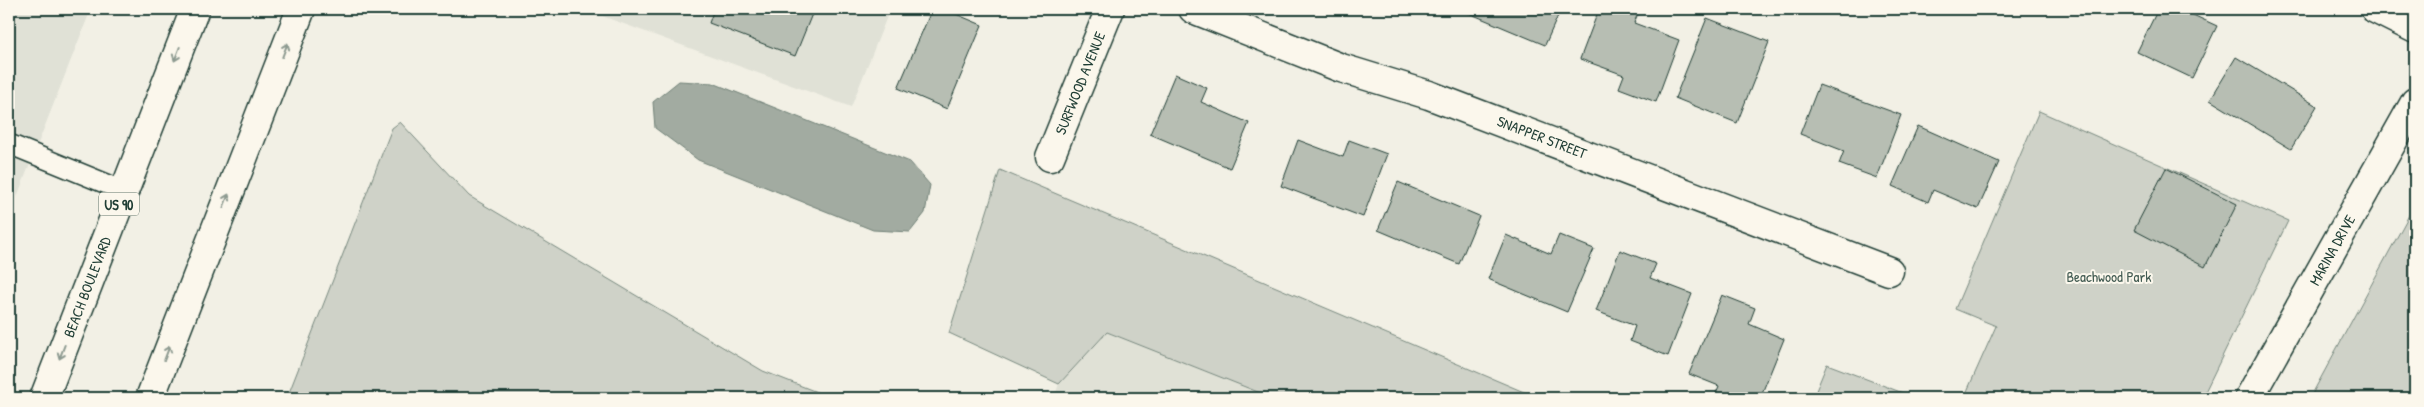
<svg xmlns="http://www.w3.org/2000/svg" width="2424" height="407" font-family="'Patrick Hand',sans-serif">
	<rect width="100%" height="100%" fill="#f2f0e5"/>
	<filter id="ink" filterUnits="userSpaceOnUse"><feTurbulence type="fractalNoise" baseFrequency=".02" numOctaves="2"/><feDisplacementMap in="SourceGraphic" scale="10" xChannelSelector="R" yChannelSelector="G"/><feConvolveMatrix kernelMatrix="1 2 1 2 8 2 1 2 1" color-interpolation-filters="sRGB"/></filter>
	<g filter="url(#ink)">
		<g fill="#e0e1d6">
			<path d="M9,9h82l-82,208z"/>
			<path d="M583,9h307l-39,98z"/>
			<path d="M1107,332l166,66h-219l5,-14z"/>
		</g>
		<g fill="#cfd2c8" stroke="#77887e">
			<path d="M2039,111l249,110 -86,177h-238l32,-72 -41,-17z"/>
			<path d="M400,122l69,74 294,175 69,27h-545l105,-270z"/>
			<path d="M1000,170l538,228h-265l-166,-66 -48,52 -110,-51z"/>
			<path d="M2415,204v194h-105z"/>
			<path d="M1827,364l89,34h-103z"/>
		</g>
		<path fill="#a2aba1" stroke="#6e7f75" d="M679,81l34,2 197,79 20,23 -5,28 -15,19 -37,-2 -175,-70 -43,-32 -2,-26z"/>
		<g fill="#b7beb3" stroke="#1f3d34">
			<path d="M714,9h100l-19,47 -86,-33z"/>
			<path d="M932,9h12l38,16 -35,84 -49,-21z"/>
			<path d="M1465,9h96l-16,36 -81,-34z"/>
			<path d="M1599,9h34l6,2 -5,12 45,17 -23,62 -37,-14 5,-13 -44,-16z"/>
			<path d="M2158,9h22l37,17 -25,52 -55,-26z"/>
			<path d="M1707,18l62,24 -32,81 -62,-25z"/>
			<path d="M2236,57l81,49 -26,43 -81,-49z"/>
			<path d="M1175,74l32,14 -6,14 48,21 -19,45 -80,-34z"/>
			<path d="M1819,85l82,30 -24,63 -38,-14 5,-13 -44,-17z"/>
			<path d="M1918,126l81,36 -21,47 -45,-19 -5,12 -36,-16z"/>
			<path d="M1298,140l45,17 6,-17 38,14 -24,63 -82,-31z"/>
			<path d="M2166,168l71,36 -32,63 -71,-37z"/>
			<path d="M1398,182l81,34 -20,48 -81,-34z"/>
			<path d="M1506,235l45,19 8,-19 35,14 -27,63 -79,-33z"/>
			<path d="M1620,250l36,14 -6,14 42,16 -24,62 -38,-15 5,-15 -39,-15z"/>
			<path d="M1722,295l33,13 -6,16 35,15 -24,59 -16,-4 -2,4h-28l5,-12 -30,-12z"/>
		</g>
		<g fill="none" stroke-linecap="round" stroke-linejoin="round">
			<defs>
				<path id="lane" d="M9,144l115,47"/>
				<g id="street">
					<path d="M1193,9l148,59 88,27 460,176"/>
					<path d="M2375,9l40,20"/>
					<path d="M1050,157l60,-148"/>
					<path d="M2249,398l166,-296"/>
				</g>
				<g id="highway">
					<path d="M44,398l151,-389"/>
					<path d="M150,398l151,-389"/>
				</g>
			</defs>
			<use href="#lane" stroke="#1f3d34" stroke-width="22"/>
			<use href="#street" stroke="#1f3d34" stroke-width="31"/>
			<use href="#highway" stroke="#1f3d34" stroke-width="31"/>
			<use href="#lane" stroke="#fbf7ec" stroke-width="19"/>
			<use href="#street" stroke="#fbf7ec" stroke-width="28"/>
			<use href="#highway" stroke="#fbf7ec" stroke-width="28"/>
		</g>
		<defs><path id="oneway-shaft" d="M-6 0H5M1.5-3L5.5 0L1.5 3" fill="none" stroke-width="1.6" stroke-linecap="round" stroke-linejoin="round" transform="scale(1.25)"/></defs>
		<g stroke="#8d9a90">
			<use href="#oneway-shaft" transform="translate(285 50) rotate(-69)"/>
			<use href="#oneway-shaft" transform="translate(177 54) rotate(111)"/>
			<use href="#oneway-shaft" transform="translate(226 201) rotate(-69)"/>
			<use href="#oneway-shaft" transform="translate(62 352) rotate(111)"/>
			<use href="#oneway-shaft" transform="translate(167 353) rotate(-69)"/>
		</g>
	</g>
	<g text-anchor="middle" dominant-baseline="central" stroke-width="4" stroke-linejoin="round" paint-order="stroke">
		<rect fill="#fbf7ec" stroke="#61756b" stroke-width="1" x="99" y="192.5" width="40" height="23" rx="4"/>
		<g font-size="14" font-weight="bold" fill="#1f3d34">
			<text x="119" y="204">US 90</text>
		</g>
		<g font-size="15" fill="#1f3d34" stroke="#fbf7ec">
			<text transform="translate(1080 83) rotate(-68)">SURFWOOD AVENUE</text>
			<text transform="translate(1542 137) rotate(21)">SNAPPER STREET</text>
			<text transform="translate(2332 250) rotate(-61)">MARINA DRIVE</text>
			<text transform="translate(87 287) rotate(-69)">BEACH BOULEVARD</text>
		</g>
		<g font-size="15" fill="#425b52" stroke="#fbf7ec">
			<text x="2109" y="276">Beachwood Park</text>
		</g>
	</g>
	<rect width="2424" height="407" fill="none" stroke="#fbf7ec" stroke-width="30"/>
	<rect x="15" y="15" width="2394" height="377" fill="none" stroke="#1f3d34" stroke-width="2" filter="url(#ink)"/>
</svg>
